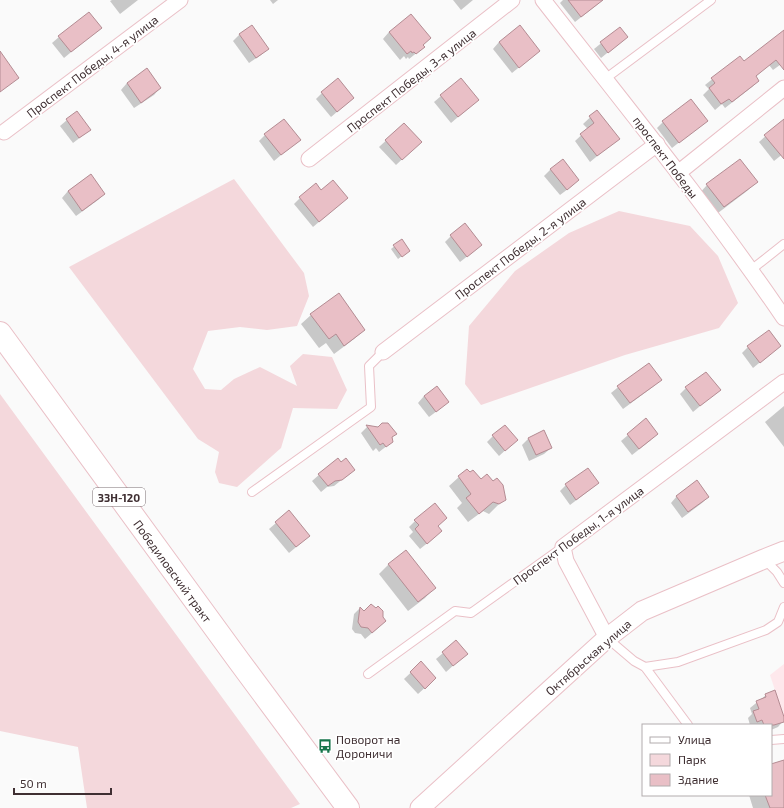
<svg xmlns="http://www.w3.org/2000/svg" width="784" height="808" font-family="'Exo 2',sans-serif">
	<rect width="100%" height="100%" fill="#fafafa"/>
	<path fill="#fee8ec" d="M784,664v58l-13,4 -12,-17 -3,-8 10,-4 -1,-3 10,-4 -5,-15z"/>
	<g fill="#f4d8dc">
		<path d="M234,179l70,94 5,23 -12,30 -30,4 -27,-3 -32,4 -15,38 12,20 16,1 13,-11 26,-12 37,19 -7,-20 13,-12 29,3 15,33 -10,19 -44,-1 -12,40 -44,39 -18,-4 -4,-11 4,-20 -21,-13 -129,-172z"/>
		<path d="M619,211l71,15 28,30 20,47 -19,25 -94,27 -144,50 -16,-21 4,-58 46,-55 54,-38z"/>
		<path d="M0,394l300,410 -9,4h-204l-9,-61 -78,-16z"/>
	</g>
	<g fill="#0003">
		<path d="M112,0h26l-18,14 -10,-13z"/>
		<path d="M270,0h8l-5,4z"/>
		<path d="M453,0h20l-12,10z"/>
		<path d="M563,0h40l-28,22 -15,-19z"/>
		<path d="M100,28l-36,30 -12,-15 7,-6z"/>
		<path d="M620,28l7,9 -26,21 -7,-9z"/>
		<path d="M389,32l33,13 2,2 -15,12 -1,-2 -2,2 -2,-3 -4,4 -17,-21z"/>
		<path d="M240,34l27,15 -6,6 -12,8 -16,-22z"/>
		<path d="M784,37v25l-11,8 -4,-5 -14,12 3,4 -6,6 -27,21 -3,-4 -7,6 -12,-15 6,-6 -4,-4 35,-28 4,6z"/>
		<path d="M499,42l40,9 -27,22 -19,-24z"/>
		<path d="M461,79l17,21 -27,23 -17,-21z"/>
		<path d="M127,83l33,5 -6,7 -20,13 -13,-18z"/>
		<path d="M322,93l31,5 -22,19 -15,-18z"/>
		<path d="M597,111l21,28 -28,23 -15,-21 13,-12 -5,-5z"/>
		<path d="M67,120l23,10 -17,13 -13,-17z"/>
		<path d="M706,121l-34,27 -15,-20 6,-6z"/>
		<path d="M780,123l4,5v25l-10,8 -15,-19z"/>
		<path d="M404,124l10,24 -18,17 -17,-18z"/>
		<path d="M265,135l34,5 -25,21 -15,-20z"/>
		<path d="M551,169l21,17 -12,9 -16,-19z"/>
		<path d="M90,175l14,19 -6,6 -22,16 -14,-18 6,-7z"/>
		<path d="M757,181l-10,10 -33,25 -16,-21 9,-10z"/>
		<path d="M321,191l26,7 -34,29 -19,-23 6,-6z"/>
		<path d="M451,236l23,15 -14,11 -15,-20z"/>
		<path d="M402,240l4,13 -8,6 -7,-10z"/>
		<path d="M311,315l53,15 -10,9 -20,15 -8,-11 -7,5 -18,-24z"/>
		<path d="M780,346l-27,22 -11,-15 6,-6z"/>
		<path d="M627,380h33l-6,6 -31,23 -12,-16z"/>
		<path d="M686,388l33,2 -26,22 -13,-18z"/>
		<path d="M424,396l17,12 -12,9 -11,-14z"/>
		<path d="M784,406v41l-19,-25z"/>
		<path d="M646,420l5,20 -19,15 -11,-14z"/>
		<path d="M367,427l11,1 17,6 -4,4 1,4 -13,10 -3,-4 -3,3 -12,-18z"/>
		<path d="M543,432l8,16 -7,6 -15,7 -7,-16 6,-6z"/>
		<path d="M493,436l17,10 -11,10 -12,-14z"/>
		<path d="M337,459l4,4 13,7 -20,16 -7,1 -6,5 -9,-11z"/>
		<path d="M470,474l10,6 24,19 -15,15 -6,-3 -15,11 -11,-14 5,-5 -13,-17 10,-9z"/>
		<path d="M597,483l-6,6 -21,16 -10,-14 6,-6z"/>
		<path d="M677,496l31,1 -6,6 -20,15 -11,-15z"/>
		<path d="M415,521l22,5 -2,11 -15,12 -11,-13 4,-4 -4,-5z"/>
		<path d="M276,523l26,19 -13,11 -20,-24z"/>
		<path d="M389,564l45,24 -9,10 -17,13 -29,-37z"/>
		<path d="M360,608l19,19 -14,12 -4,-5 -6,-1 -3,-4 2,-15z"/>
		<path d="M456,642l10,12 -20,18 -10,-13z"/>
		<path d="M421,663l8,21 -11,10 -14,-15z"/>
		<path d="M766,695l18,25 -6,7 -7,3v-5h-21l-2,-7 4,-4 -2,-6z"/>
		<path d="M784,761v47h-31l-4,-13h22v-30z"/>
	</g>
	<g fill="#e9bfc6" stroke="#b48c93">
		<path d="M568,0h35l-22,17z"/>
		<path d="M89,12l13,16 -31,24 -13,-16z"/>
		<path d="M411,14l20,24 -8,7 2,2 -9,7 -2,-2 -2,1 -1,-2 -4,3 -18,-22z"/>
		<path d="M252,25l17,24 -13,9 -17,-24z"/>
		<path d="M520,25l20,26 -21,17 -20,-26z"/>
		<path d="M620,27l8,10 -20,16 -8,-11z"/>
		<path d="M784,30v40l-8,-10 -20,16 3,5 -27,21 -3,-3 -8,5 -12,-16 6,-5 -4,-5 29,-22 4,5z"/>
		<path d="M0,51l19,27 -19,14z"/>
		<path d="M147,68l14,20 -20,15 -14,-20z"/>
		<path d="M338,78l16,20 -17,14 -16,-20z"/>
		<path d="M461,78l18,22 -21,17 -18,-22z"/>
		<path d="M691,99l17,22 -29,22 -17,-22z"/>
		<path d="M597,110l23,29 -23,17 -17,-22 14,-11 -5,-7z"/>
		<path d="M77,111l14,19 -12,8 -13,-19z"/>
		<path d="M284,119l17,21 -20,15 -17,-21z"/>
		<path d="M784,119v40l-20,-24z"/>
		<path d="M404,123l18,19 -20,18 -17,-20z"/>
		<path d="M563,159l16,21 -12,10 -17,-21z"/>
		<path d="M740,159l18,23 -34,25 -18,-23z"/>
		<path d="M91,174l14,20 -23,17 -14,-20z"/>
		<path d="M333,180l15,18 -29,24 -20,-25 17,-14 5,7z"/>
		<path d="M465,223l17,22 -15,12 -17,-22z"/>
		<path d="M402,239l8,12 -8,6 -9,-12z"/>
		<path d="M339,293l26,37 -21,16 -8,-12 -7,5 -19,-25z"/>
		<path d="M769,330l12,16 -21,17 -13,-17z"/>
		<path d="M649,363l13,17 -32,23 -13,-17z"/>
		<path d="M706,372l15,18 -21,16 -15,-19z"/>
		<path d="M437,386l12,16 -13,10 -12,-16z"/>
		<path d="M646,418l12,16 -19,15 -12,-15z"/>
		<path d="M382,423h6l9,11 -5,3 1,5 -7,5 -3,-4 -3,2 -14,-20 12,2z"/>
		<path d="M505,425l13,15 -13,11 -13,-16z"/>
		<path d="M544,430l8,18 -16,7 -8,-17z"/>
		<path d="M338,458l3,4 5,-4 9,12 -13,10 -7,1 -7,5 -10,-12z"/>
		<path d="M588,468l11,15 -23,17 -11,-16z"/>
		<path d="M467,469l3,3 3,-2 8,9 6,-5 6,7 4,-3 6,7 3,15 -7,4 -6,-2 -14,12 -13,-16 5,-4 -13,-18z"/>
		<path d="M697,480l12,17 -21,15 -12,-16z"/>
		<path d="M435,503l12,15 -9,8 4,5 -15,13 -12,-15 4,-4 -5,-5z"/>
		<path d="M289,510l21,26 -14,11 -21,-25z"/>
		<path d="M406,550l30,38 -18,14 -30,-38z"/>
		<path d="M371,604l5,4 2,-2 5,5v6l3,4 -14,12 -4,-5 -7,-1 -3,-5 2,-15 4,4z"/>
		<path d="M456,640l12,14 -15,12 -11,-14z"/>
		<path d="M421,661l15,17 -11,11 -15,-17z"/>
		<path d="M775,690l9,27v5l-10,3h-10l-2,-5 -5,2 -4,-11 6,-2 -3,-8 10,-4 -1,-3z"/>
		<path d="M784,760v48h-14l-5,-13h6v-31z"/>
	</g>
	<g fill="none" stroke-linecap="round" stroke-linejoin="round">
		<defs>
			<g id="service">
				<path d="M605,79l106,-79"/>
				<path d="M751,270l33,-26"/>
				<path d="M252,492l119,-85 -2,-41 14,-14"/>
				<path d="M764,559l13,13 7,11"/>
				<path d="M607,638l27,23 11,6 43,58"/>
				<path d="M645,667l33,-5 88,-32 12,-8 6,-15"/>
				<path d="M368,674l87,-63 16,2 92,-66"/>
				<path d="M771,740l13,-1"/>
			</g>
			<g id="minor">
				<path d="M543,0c82,105 166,208 241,318"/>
				<path d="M4,132l176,-132"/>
				<path d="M309,159l203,-159"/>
				<path d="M678,173l106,-85"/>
				<path d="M383,352l274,-208"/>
				<path d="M607,638l-41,-77 -3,-14 221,-165"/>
			</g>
			<path id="tertiary" d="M420,808l187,-170 35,-27 122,-52 20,-8"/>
			<path id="primary" d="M0,333l239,328 109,147"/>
		</defs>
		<use href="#service" stroke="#eac0c7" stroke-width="10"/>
		<use href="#minor" stroke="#eac0c7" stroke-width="17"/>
		<use href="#tertiary" stroke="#eac0c7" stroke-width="21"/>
		<use href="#primary" stroke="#eac0c7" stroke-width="24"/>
		<use href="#service" stroke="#fff" stroke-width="8"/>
		<use href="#minor" stroke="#fff" stroke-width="15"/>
		<use href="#tertiary" stroke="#fff" stroke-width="19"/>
		<use href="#primary" stroke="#fff" stroke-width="22"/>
	</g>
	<defs>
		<symbol id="bus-bare" viewBox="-9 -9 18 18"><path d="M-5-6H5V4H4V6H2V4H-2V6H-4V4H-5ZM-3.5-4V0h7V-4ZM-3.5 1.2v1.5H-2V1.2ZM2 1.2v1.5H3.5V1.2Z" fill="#18764c" stroke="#fff" stroke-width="2.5" paint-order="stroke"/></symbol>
	</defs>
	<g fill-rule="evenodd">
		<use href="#bus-bare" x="315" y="736" width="20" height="20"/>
	</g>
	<g text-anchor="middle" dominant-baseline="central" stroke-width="3.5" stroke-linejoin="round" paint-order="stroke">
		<rect fill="#fff" stroke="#796d70" stroke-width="1" x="93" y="488" width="52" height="18" rx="3"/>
		<g font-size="11" font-weight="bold" fill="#3f2f32">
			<text x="119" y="497">33Н-120</text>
		</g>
		<g font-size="12" fill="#3f2f32" stroke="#fff">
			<text transform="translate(92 66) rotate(-37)">Проспект Победы, 4-я улица</text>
			<text transform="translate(411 80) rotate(-38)">Проспект Победы, 3-я улица</text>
			<text transform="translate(666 157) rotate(53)">проспект Победы</text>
			<text transform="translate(520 248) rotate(-37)">Проспект Победы, 2-я улица</text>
			<text transform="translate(578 535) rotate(-36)">Проспект Победы, 1-я улица</text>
			<text transform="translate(173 571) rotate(54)">Победиловский тракт</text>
			<text transform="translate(588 657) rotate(-41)">Октябрьская улица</text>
		</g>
		<g font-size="12" fill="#3f2f32" stroke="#fff" text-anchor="start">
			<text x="336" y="739">Поворот на<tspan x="336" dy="14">Дороничи</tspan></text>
		</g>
	</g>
	<rect x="642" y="724" width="130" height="72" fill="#ffffff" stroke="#b2acad"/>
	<rect x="650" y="737" width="20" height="6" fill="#ffffff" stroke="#b2acad"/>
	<text x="678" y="744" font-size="12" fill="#3f2f32">Улица</text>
	<rect x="650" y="754" width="20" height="12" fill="#f4d8dc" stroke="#b2acad"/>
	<text x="678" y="764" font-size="12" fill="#3f2f32">Парк</text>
	<rect x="650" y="774" width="20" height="12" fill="#e9bfc6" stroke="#b2acad"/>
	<text x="678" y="784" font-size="12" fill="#3f2f32">Здание</text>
	<path d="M14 788v6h97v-6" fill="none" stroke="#3f2f32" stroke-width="2"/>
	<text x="20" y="788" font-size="12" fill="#3f2f32" stroke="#ffffff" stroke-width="3" paint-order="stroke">50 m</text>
</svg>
